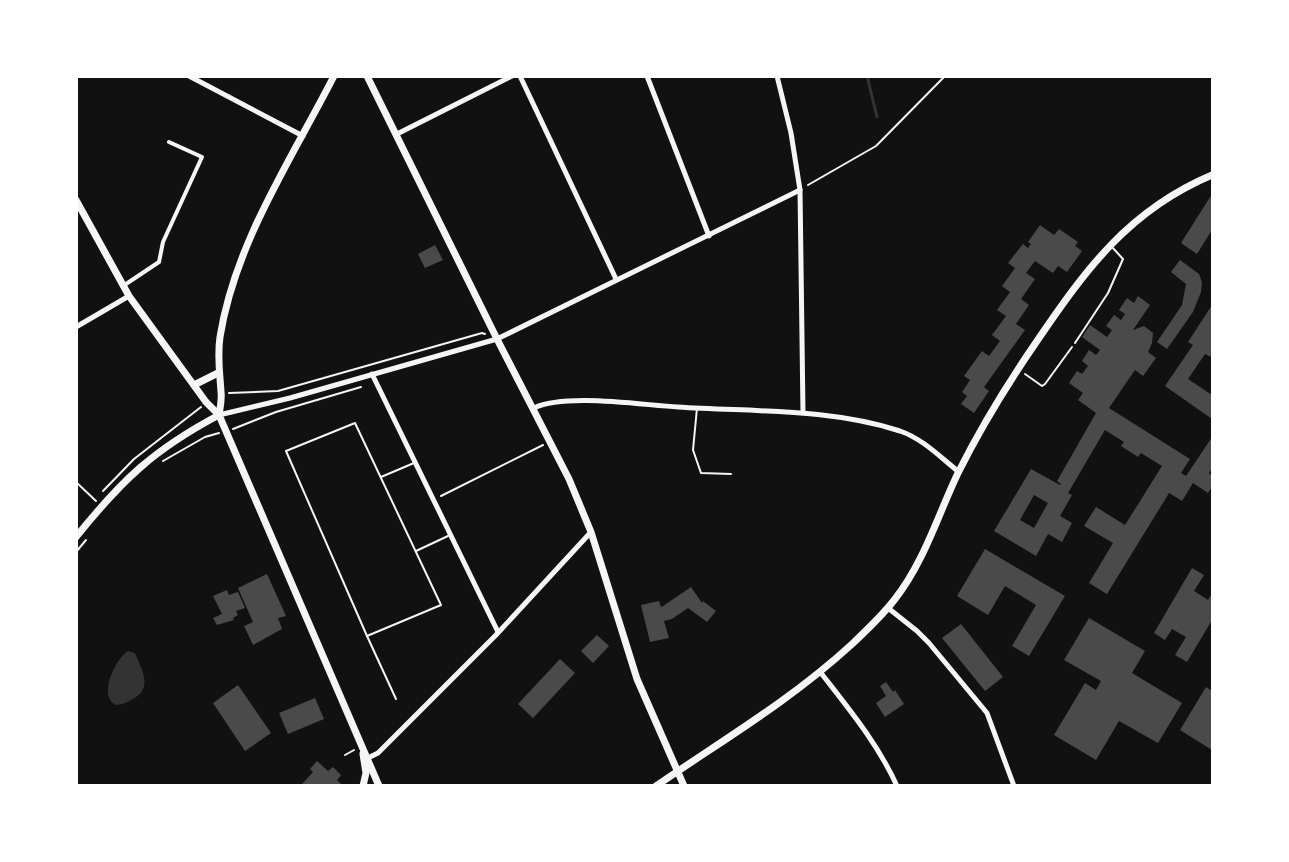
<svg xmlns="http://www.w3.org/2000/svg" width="1289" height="862" font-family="Poppins,sans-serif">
	<rect width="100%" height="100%" fill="#111"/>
	<path fill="#333" d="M128,651l7,2c9,21 19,38 -8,49 -4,2 -9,4 -13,2 -15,-10 1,-45 14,-53z"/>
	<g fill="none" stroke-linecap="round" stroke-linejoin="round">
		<path stroke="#333" stroke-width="3" d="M867,76l10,41"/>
	</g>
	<g fill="#4a4a4a" fill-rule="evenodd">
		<path d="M1212,194v36l-15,24 -16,-11z"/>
		<path d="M1040,225l14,10 5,-6 19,13 -3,4 7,5 -15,21 -9,-6 -5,7 -18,-12 -9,12 9,6 -14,20 8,6 -13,19 9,6 -41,57 5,4 -15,22 -13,-9 6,-8 -5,-4 8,-12 -6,-4 18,-25 7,5 11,-15 -8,-6 14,-19 -9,-6 13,-18 -8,-6 13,-18 -7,-5 15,-19 5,4 3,-4 -3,-2z"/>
		<path d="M435,245l8,15 -18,8 -7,-14z"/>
		<path d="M1180,260l19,14 3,8 -1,10 -8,20 -26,37 -10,-7 25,-37 4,-21 -15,-12z"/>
		<path d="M1138,296l12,9 -17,25 11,-4 9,7 -1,10 -4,9 8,6 -13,18 -8,-6 -26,38 81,51 -9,14 5,3 26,-39v31l-3,5 3,3v11l-4,6 -15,-10 -11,18 -13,-8 -62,101 -18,-11 24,-40 -29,-17 12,-19 29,18 37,-59 -21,-13 -3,4 -17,-11 3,-4 -19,-12 -37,63 4,2 -12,21 12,7 -10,19 -14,-8 -12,22 -42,-25 37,-62 29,16 1,-1 -4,-3 39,-68 -18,-13 5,-7 -14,-10 8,-12 5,3 6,-8 -6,-5 7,-11 7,5 4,-5 -18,-13 8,-12 17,12 5,-7 -6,-4 8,-11 7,5 4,-6 -6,-4 8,-12 7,5zM1034,495l14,8 -14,25 -14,-8z"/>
		<path d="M1212,305v49l-1,3 -6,-3 -17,25 24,16v24l-47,-33 28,-41 -5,-3z"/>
		<path d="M985,549l80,47 -36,60 -17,-10 24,-41 -31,-19 -17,29 -31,-19z"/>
		<path d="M1192,568l12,7 -10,16 14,9 4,-7v27l-25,42 -12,-7 11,-18 -14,-8 -7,11 -11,-7z"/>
		<path d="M267,574l19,42 -8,2 4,11 -29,16 -9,-19 9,-4 -15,-34z"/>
		<path d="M691,587l11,16 1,-2 13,10 -9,11 -19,-14 -16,11 -8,2 5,17 -19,4 -9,-37 18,-4 2,6 2,-1z"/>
		<path d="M227,590l2,5 9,-3 7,16 -9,3 2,4 -5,3 1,2 -17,5 -4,-7 9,-4 -9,-18z"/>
		<path d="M1089,618l56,33 -13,22 50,30 -24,40 -39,-22 -23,39 -42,-25 31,-52 11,7 5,-9 -37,-21z"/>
		<path d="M961,624l42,53 -18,14 -43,-53z"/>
		<path d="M597,635l12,11 -16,17 -12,-12z"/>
		<path d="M560,659l15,14 -42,45 -15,-14z"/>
		<path d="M886,682l7,10 2,-2 9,14 -19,13 -9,-14 10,-7 -6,-10z"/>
		<path d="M238,685l33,48 -26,18 -32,-48z"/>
		<path d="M1206,687l6,4v59l-32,-20z"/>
		<path d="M315,698l9,21 -36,15 -9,-21z"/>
		<path d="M317,761l11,10 5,-4 8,8 -4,5 6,6 -41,-2 11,-12 -3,-3z"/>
	</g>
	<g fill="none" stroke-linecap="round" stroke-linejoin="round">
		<g stroke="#f5f5f5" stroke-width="2">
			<path d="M808,185l68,-39 69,-70"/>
			<path d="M1025,374l17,12 3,-2 27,-37"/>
			<path d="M229,393l49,-2 204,-58 3,1"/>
			<path d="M233,429l43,-17 85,-25"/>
			<path d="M163,461l42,-24 14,-4"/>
			<path d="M76,482l20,19"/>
			<path d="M103,491l31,-32 67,-52"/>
			<path d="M441,496l102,-51"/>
			<path d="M76,552l10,-12"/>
			<path d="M345,755l9,-5"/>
		</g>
		<g stroke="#f5f5f5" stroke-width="2">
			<path d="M1075,343l33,-50 15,-34 -11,-12"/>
			<path d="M697,408l-4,42 8,23 30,1"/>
			<path d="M355,423l86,182 -74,31 -81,-185z"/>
			<path d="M381,477l33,-14"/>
			<path d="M416,551l32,-15"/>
			<path d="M367,636l29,63"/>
		</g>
		<path stroke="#f5f5f5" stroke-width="4" d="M123,286l36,-24 4,-20 39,-85 -33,-15"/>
		<g stroke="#f5f5f5" stroke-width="5">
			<path d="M189,76l114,60"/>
			<path d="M520,76l96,203"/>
			<path d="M647,76l62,160"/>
			<path d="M777,76l14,57 9,57 3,222"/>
			<path d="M397,134l115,-58"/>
			<path d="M76,327l53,-31"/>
			<path d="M372,374l126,258"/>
			<path d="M534,408c32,-15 107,-3 144,-1 75,5 150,1 222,24 23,8 40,26 59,41"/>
			<path d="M219,415l71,-17 207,-59 303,-149"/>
			<path d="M888,608l29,23 12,12 58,70 27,73"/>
			<path d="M821,673c28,36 57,71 76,113"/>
			<path d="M368,758l10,-5 118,-118 95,-103"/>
		</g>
		<g stroke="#f5f5f5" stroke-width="7">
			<path d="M334,76c-43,84 -99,167 -114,261 -3,20 0,37 1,55 1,8 -1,16 -2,23l160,371"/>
			<path d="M367,76l130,263 72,140 22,53 46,147 47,107"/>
			<path d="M76,200l53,96 77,106 13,13"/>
			<path d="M194,385l24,-12"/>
			<path d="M76,537c46,-57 77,-87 143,-122"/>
			<path d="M363,754l3,19 -3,13"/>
			<path d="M656,786c67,-46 135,-86 195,-141 16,-15 31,-29 44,-46 29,-37 43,-84 63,-126 23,-46 50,-90 79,-132 49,-72 92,-131 175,-166"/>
		</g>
	</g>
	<rect width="1289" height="862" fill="none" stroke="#ffffff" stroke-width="156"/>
</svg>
